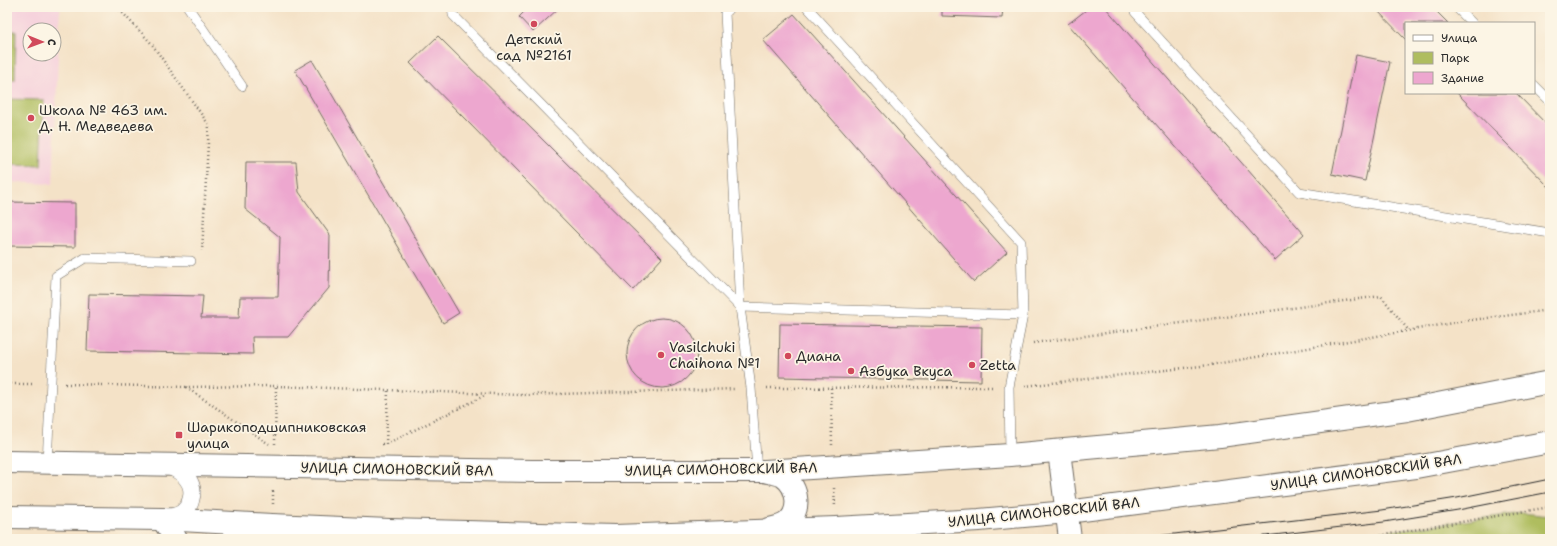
<svg xmlns="http://www.w3.org/2000/svg" width="1557" height="546" font-family="'Shantell Sans',sans-serif">
	<rect width="100%" height="100%" fill="#fcf5e5"/>
	<filter id="ink" filterUnits="userSpaceOnUse"><feTurbulence type="fractalNoise" baseFrequency=".025" numOctaves="2"/><feDisplacementMap in="SourceGraphic" scale="8" xChannelSelector="R" yChannelSelector="G"/><feConvolveMatrix kernelMatrix="1 2 1 2 8 2 1 2 1" color-interpolation-filters="sRGB"/></filter>
	<filter id="wash" filterUnits="userSpaceOnUse"><feTurbulence type="fractalNoise" baseFrequency=".012" numOctaves="4" result="noise"/><feDisplacementMap in="SourceGraphic" scale="16" xChannelSelector="R" yChannelSelector="G"/><feGaussianBlur stdDeviation="0.9" result="paint"/><feColorMatrix in="noise" values="0 0 0 0 0 0 0 0 0 0 0 0 0 0 0 0 0 1.4 0 .05"/><feComposite in="paint" operator="in"/></filter>
	<g filter="url(#wash)">
		<rect width="100%" height="100%" fill="#f4e2c7"/>
		<path fill="#f5cfdb" fill-rule="evenodd" d="M7,7h53l-7,177 -46,-2zM30,30h24v24h-24z"/>
		<g fill="#afbd5f" stroke="#6d7445">
			<path d="M7,31h9l-1,49h-8z"/>
			<path d="M7,99l37,1 -3,65 -34,-1z"/>
			<path d="M1522,513l28,3v23h-219z"/>
		</g>
		<g id="blocks">
			<g fill="#eda7cf">
				<path d="M529,7h31l-27,25 -14,-15z"/>
				<path d="M942,7h61l-1,11 -60,-2z"/>
				<path d="M1090,7h15l199,227 -29,26 -207,-236z"/>
				<path d="M1374,7h58l16,16h-42v17z"/>
				<path d="M794,14l213,238 -33,30 -211,-242z"/>
				<path d="M438,36l224,222 -29,32 -223,-227z"/>
				<path d="M1356,55l34,7 -25,119 -33,-7z"/>
				<path d="M312,60l147,253 -16,10 -148,-253z"/>
				<path d="M1457,93h59l34,35v60z"/>
				<path d="M246,162h50l3,30 31,43 -1,53 -41,49h-36l1,17 -166,-3 2,-57 114,2 -2,22h38l1,-21h38l2,-60 -35,-28z"/>
				<path d="M7,202l68,1v44l-68,-1z"/>
				<circle cx="662" cy="353" r="35"/>
				<path d="M780,324l202,3 -1,54 -202,-4z"/>
			</g>
		</g>
	</g>
	<g filter="url(#ink)">
		<use href="#blocks" fill-opacity="0" stroke="#716b62" stroke-width="1"/>
		<g fill="none" stroke-linecap="round" stroke-linejoin="round">
			<defs>
				<g id="lane">
					<path d="M188,7l54,79"/>
					<path d="M452,7l1,8 287,292 11,81 6,83"/>
					<path d="M730,7l-5,6 15,294 283,8 -14,72 1,68"/>
					<path d="M807,7l214,235 2,73"/>
					<path d="M1456,7l16,16"/>
					<path d="M1135,12l164,180 251,41"/>
					<path d="M1534,85l16,16"/>
					<path d="M47,463l9,-187 29,-18 106,3"/>
				</g>
				<path id="street" d="M166,518c5,-1 13,-2 17,-6 4,-3 7,-8 8,-13 5,-18 -9,-28 -24,-34"/>
				<g id="secondary">
					<path d="M1059,451l11,88"/>
					<path d="M765,471c5,2 13,2 18,5 16,11 19,37 2,48 -5,3 -13,4 -18,6"/>
					<path d="M162,519l14,20"/>
					<path d="M234,539l16,-15"/>
				</g>
				<g id="primary">
					<path d="M7,462l525,9h233l245,-16 210,-19 187,-26 143,-28"/>
					<path d="M7,517l155,2 110,6 117,5 226,6 221,-8 143,-8 88,-8 349,-45 134,-25"/>
				</g>
			</defs>
			<use href="#lane" stroke="#716b62" stroke-width="10"/>
			<use href="#street" stroke="#716b62" stroke-width="18"/>
			<use href="#secondary" stroke="#716b62" stroke-width="24"/>
			<use href="#primary" stroke="#716b62" stroke-width="24"/>
			<g stroke="#716b62" stroke-width="2.5" stroke-dasharray="1 3" stroke-linecap="butt">
				<path d="M117,7l34,36 58,82 -7,126"/>
				<path d="M1033,343l348,-47 28,35"/>
				<path d="M7,384h27"/>
				<path d="M65,384l121,3 90,-1 245,9 215,-6"/>
				<path d="M1025,386l185,-21 254,-44 86,-11"/>
				<path d="M186,387l83,57"/>
				<path d="M767,388l227,-1"/>
				<path d="M831,388l1,57"/>
				<path d="M275,444l1,-58"/>
				<path d="M382,444h4l100,-49"/>
				<path d="M386,444l2,-53"/>
				<path d="M834,488l1,19"/>
				<path d="M273,504v-15"/>
				<path d="M1360,539l190,-32"/>
			</g>
			<use href="#lane" stroke="#fff" stroke-width="9"/>
			<use href="#street" stroke="#fff" stroke-width="17"/>
			<use href="#secondary" stroke="#fff" stroke-width="22"/>
			<use href="#primary" stroke="#fff" stroke-width="22"/>
			<g stroke="#2b2b2b" stroke-width="1">
				<path d="M1131,539l251,-29 75,-12 93,-19"/>
				<path d="M1240,539l144,-17 74,-12 92,-18"/>
			</g>
		</g>
	</g>
	<g fill="#d1495b" stroke="#fcf5e5" stroke-width="1.5">
		<circle cx="534" cy="24" r="4"/>
		<circle cx="31" cy="118" r="4"/>
		<circle cx="661" cy="355" r="4"/>
		<circle cx="788" cy="356" r="4"/>
		<circle cx="972" cy="365" r="4"/>
		<circle cx="851" cy="371" r="4"/>
		<rect x="175" y="431" width="8" height="8" rx="2"/>
	</g>
	<g text-anchor="middle" dominant-baseline="central" stroke-width="3.5" stroke-linejoin="round" paint-order="stroke">
		<g font-size="14" fill="#2b2b2b" stroke="#fcf5e5" text-anchor="start">
			<text x="534" y="39" text-anchor="middle">Детский<tspan x="534" dy="16">сад №2161</tspan></text>
			<text x="39" y="110">Школа № 463 им.<tspan x="39" dy="16">Д. Н. Медведева</tspan></text>
			<text x="669" y="347">Vasilchuki<tspan x="669" dy="16">Chaihona №1</tspan></text>
			<text x="796" y="356">Диана</text>
			<text x="980" y="365">Zetta</text>
			<text x="859" y="371">Азбука Вкуса</text>
			<text x="187" y="427">Шарикоподшипниковская<tspan x="187" dy="16">улица</tspan></text>
		</g>
		<g font-size="14" fill="#2b2b2b" stroke="#fcf5e5">
			<text transform="translate(397 469) rotate(1)">УЛИЦА СИМОНОВСКИЙ ВАЛ</text>
			<text transform="translate(721 469) rotate(-1)">УЛИЦА СИМОНОВСКИЙ ВАЛ</text>
			<text transform="translate(1366 472) rotate(-8)">УЛИЦА СИМОНОВСКИЙ ВАЛ</text>
			<text transform="translate(1044 512) rotate(-6)">УЛИЦА СИМОНОВСКИЙ ВАЛ</text>
		</g>
	</g>
	<rect width="1557" height="546" fill="none" stroke="#fcf5e5" stroke-width="24"/>
	<rect x="1405" y="22" width="130" height="72" fill="#fcf5e5" stroke="#a8a49b"/>
	<rect x="1413" y="35" width="20" height="6" fill="#ffffff" stroke="#a8a49b"/>
	<text x="1441" y="42" font-size="12" fill="#2b2b2b">Улица</text>
	<rect x="1413" y="52" width="20" height="12" fill="#afbd5f" stroke="#a8a49b"/>
	<text x="1441" y="62" font-size="12" fill="#2b2b2b">Парк</text>
	<rect x="1413" y="72" width="20" height="12" fill="#eda7cf" stroke="#a8a49b"/>
	<text x="1441" y="82" font-size="12" fill="#2b2b2b">Здание</text>
	<g transform="translate(42 42) rotate(91)"><circle r="19" fill="#fcf5e5" stroke="#a8a49b"/>
	<path d="M0-3L7 15L0 10L-7 15Z" fill="#d1495b"/>
	<text y="-6" font-size="11" font-weight="bold" text-anchor="middle" fill="#2b2b2b">С</text>
	</g>
</svg>
